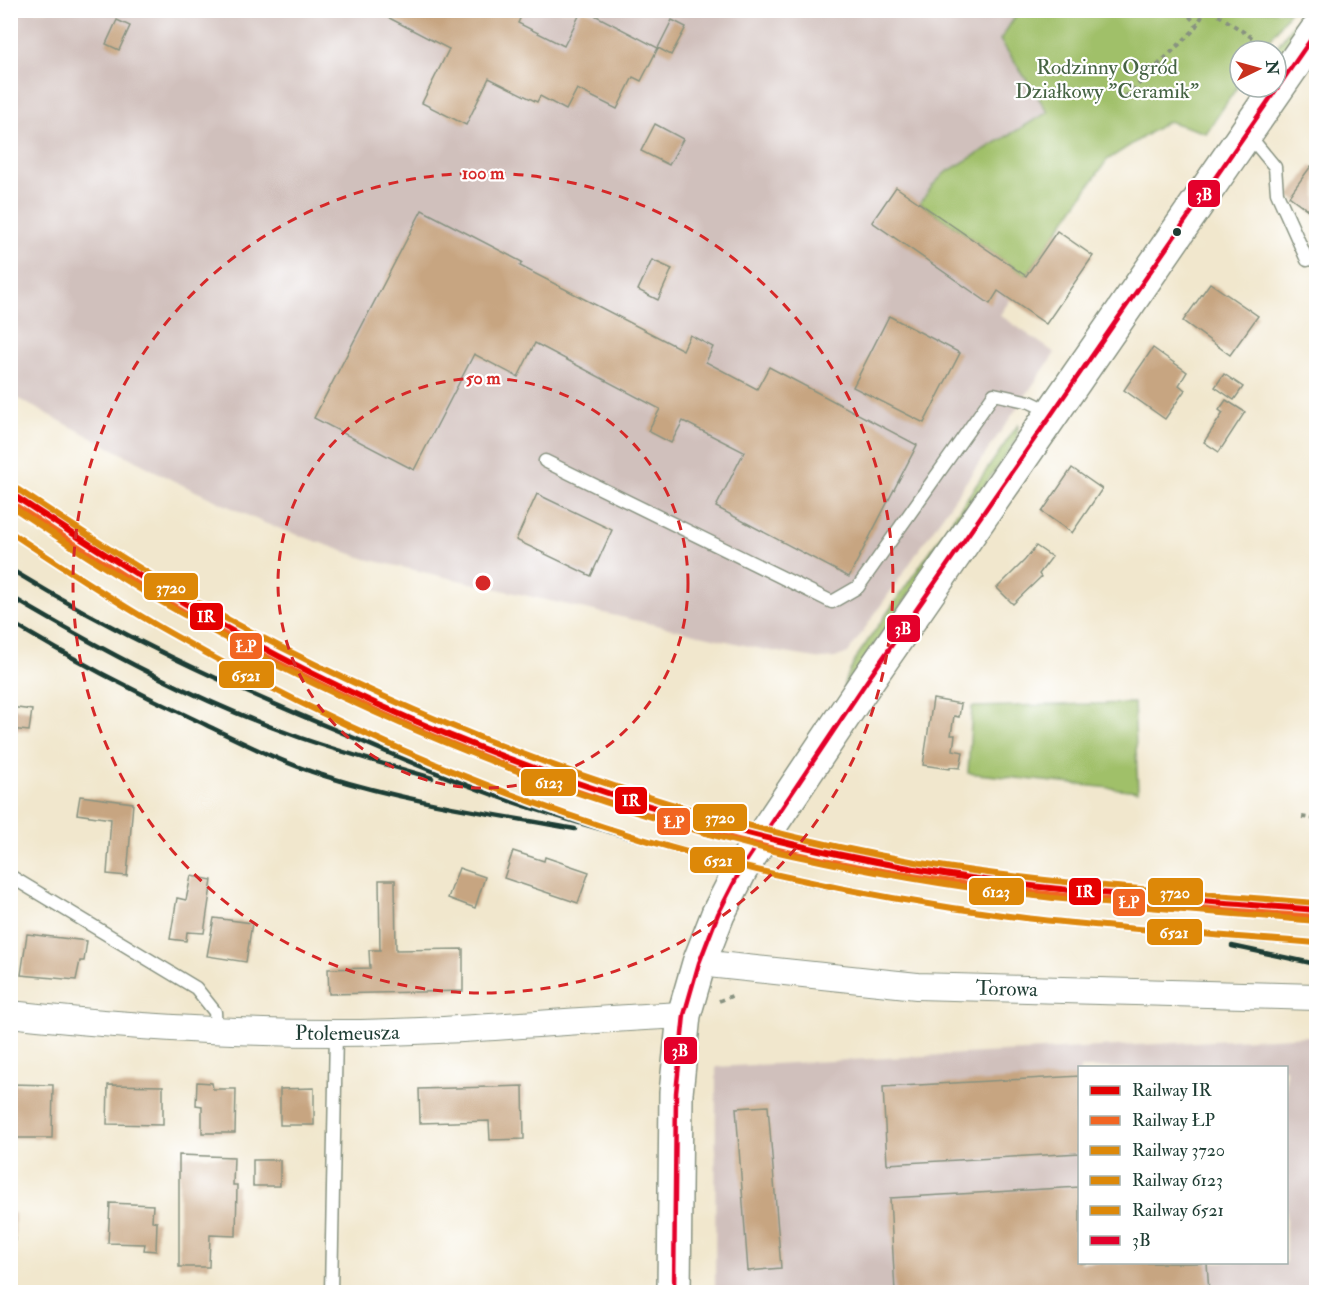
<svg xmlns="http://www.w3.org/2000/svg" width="1327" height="1303" font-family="'IM FELL Double Pica',serif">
	<rect width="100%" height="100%" fill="#fff"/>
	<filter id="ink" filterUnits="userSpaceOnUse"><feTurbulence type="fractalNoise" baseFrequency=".0167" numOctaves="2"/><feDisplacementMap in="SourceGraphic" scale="12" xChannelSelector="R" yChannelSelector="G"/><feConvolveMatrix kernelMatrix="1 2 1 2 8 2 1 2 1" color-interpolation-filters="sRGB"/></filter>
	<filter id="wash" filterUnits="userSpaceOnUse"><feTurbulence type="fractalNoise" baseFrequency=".008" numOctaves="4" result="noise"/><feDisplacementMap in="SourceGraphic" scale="24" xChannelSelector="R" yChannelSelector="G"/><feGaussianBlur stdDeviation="1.35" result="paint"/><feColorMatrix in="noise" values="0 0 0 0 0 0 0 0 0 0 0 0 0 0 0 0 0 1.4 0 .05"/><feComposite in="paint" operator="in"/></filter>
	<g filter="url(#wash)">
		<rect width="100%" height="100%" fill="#f1e7cd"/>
		<g fill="#d0c0bc" fill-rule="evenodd">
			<path d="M10,11h1009l-19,29 48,72 -103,61 81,103 -26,39 55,38 -207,300 -13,5 -13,1 -56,-9 -400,-91 -102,-36 -90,-42 -163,-86z"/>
			<path d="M1309,1036l7,1v255h-601l1,-225zM1080,1068h206v194h-206z"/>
		</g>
		<g fill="#a0c069" stroke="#607e4e" stroke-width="1.5">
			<path d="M1019,11h271l-28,40h-22v32l-34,50 -38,-12 -61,39 -81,116 -106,-73 13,-18 12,-12 103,-61 -48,-72z"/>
			<path d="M1302,11h11l-37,52v-12h-2z"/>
			<path d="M1018,425l-1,14 -173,249v-5l14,-28z"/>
			<path d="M1134,703l4,88 -170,-18 4,-66z"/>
		</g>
		<g id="blocks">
			<g fill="#c7a581">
				<path d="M374,10h150l-6,13 46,23 18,-36h3l73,38 -17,33 -8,-4 -16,32 -40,-20 -11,21 -26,-14 -3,6 -48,-24 -23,47 -44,-22 27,-54z"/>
				<path d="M117,20l13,6 -11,24 -13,-6z"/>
				<path d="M672,20l14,7 -15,28 -13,-7z"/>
				<path d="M655,124l28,15 -14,26 -28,-14z"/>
				<path d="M1311,166l5,4v46l-27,-20z"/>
				<path d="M896,187l130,89 31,-45 36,25 -47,68 -48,-33 -8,13 -118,-82z"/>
				<path d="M422,210l100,52 -2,4 163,84 7,-15 23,12 -7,15 51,27 12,-22 148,78 -68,132 -133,-70 28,-55 -61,-31 -12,22 -23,-12 12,-22 -125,-66 -17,34 -44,-23 -60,116 -100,-52z"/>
				<path d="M652,260l20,9 -14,31 -20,-10z"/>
				<path d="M1210,283l48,33 -28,39 -47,-34z"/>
				<path d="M889,316l71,37 -36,70 -71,-36z"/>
				<path d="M1153,348l34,24 -8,13 6,5 -20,29 -41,-29z"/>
				<path d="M1224,374l19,13 -9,13 -19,-13z"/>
				<path d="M1226,400l19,12 -26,40 -15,-10 19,-29 -4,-3z"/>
				<path d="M1072,468l30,21 -30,44 -30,-21z"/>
				<path d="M537,494l75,36 -21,46 -75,-36z"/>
				<path d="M1036,546l16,11 -13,17 2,3 -28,27 -16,-16 28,-28z"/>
				<path d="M933,699l28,5 -2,13 -5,-1 -3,19h4l-2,15 10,2 -3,16 -10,-1v2l-27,-4z"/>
				<path d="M10,707l22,3 -3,21 -19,-2z"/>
				<path d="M80,796l53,7 -6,73 -20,-2 4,-55 -34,-5z"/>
				<path d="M513,851l31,10 1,-4 44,15 -11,31 -74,-25z"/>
				<path d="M459,868l26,9 -10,31 -27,-10z"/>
				<path d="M191,876l21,4 -8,53 -17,-1 -1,9 -16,-2 7,-41 9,2z"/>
				<path d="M379,880h16l1,70 67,-1v42l-134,3 -1,-25 42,-1 -1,-18h11z"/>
				<path d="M214,918l38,5 -6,39 -39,-6z"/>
				<path d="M27,934l60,7 -3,20h-4l-4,19 -55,-5z"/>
				<path d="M1080,1076v77l-193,11 -4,-77z"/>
				<path d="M197,1082l15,1 1,6h23l-1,44h-33v-27l-6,-1z"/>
				<path d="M10,1084l43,1 -1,53h-42z"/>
				<path d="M108,1085l55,1v39l-56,-1z"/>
				<path d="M523,1086l1,53 -34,1 -1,-19 -69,2 -1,-34z"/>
				<path d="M314,1088v37h-34v-36z"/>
				<path d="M768,1106l13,162 -33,3 -12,-163z"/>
				<path d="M179,1155l55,2 -1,28h4l-1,51 -26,-1 -1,32h-30z"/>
				<rect x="253" y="1160" width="27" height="26"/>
				<path d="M1080,1187v76h127l2,29h-314l-5,-94z"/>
				<path d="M110,1203l43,2 -1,16 5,1 -1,29 -12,-1 1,-6 -37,-1z"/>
				<rect x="10" y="1213" width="5" height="35"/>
			</g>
		</g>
	</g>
	<g filter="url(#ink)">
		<use href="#blocks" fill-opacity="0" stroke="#889280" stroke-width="1.5"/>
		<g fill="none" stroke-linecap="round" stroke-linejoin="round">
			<defs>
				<g id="lane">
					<path d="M1247,133l28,34 2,26 30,67"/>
					<path d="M545,461l287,141 26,-15 136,-193 36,8 21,10"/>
					<path d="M10,876l186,112 19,24 1,18"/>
					<path d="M331,1292l5,-259"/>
				</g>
				<g id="street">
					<path id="s1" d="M699,963l218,23 399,11"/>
					<path id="s2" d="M10,1014c108,12 218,19 326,19 116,0 232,-13 348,-18"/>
				</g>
				<path id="secondary" d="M674,1292l2,-199 8,-78 15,-52 19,-49 23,-45 126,-188 449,-649"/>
			</defs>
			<use href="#lane" stroke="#889280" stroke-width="15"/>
			<use href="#street" stroke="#889280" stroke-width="28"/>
			<use href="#secondary" stroke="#889280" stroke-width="36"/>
			<g stroke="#889280" stroke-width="4" stroke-dasharray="4.5 4.5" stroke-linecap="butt">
				<path d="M1183,10l14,14"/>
				<path d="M1211,10l49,33"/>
				<path d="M1125,97l68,-66 13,-21"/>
				<path d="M1302,817l14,2"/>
				<path d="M719,1001l15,-6"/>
			</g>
			<use href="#lane" stroke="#fff" stroke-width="12"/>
			<use href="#street" stroke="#fff" stroke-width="26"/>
			<use href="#secondary" stroke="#fff" stroke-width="33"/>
			<g stroke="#1f3d34" stroke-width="4.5">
				<path d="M10,569c106,65 214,115 328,162 44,19 89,39 134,56 45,18 91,31 138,45 83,25 168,48 254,63 150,27 301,39 452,50"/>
				<path d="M10,596c93,55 189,106 291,142 43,15 87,27 131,40"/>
				<path d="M10,622c62,37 125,70 190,100 41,20 82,41 125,54 82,26 167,38 250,53"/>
				<path d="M1232,946l84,18"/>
			</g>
			<defs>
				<path id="bus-1" d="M674,1292l2,-199 8,-78 15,-52 19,-49 23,-45 126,-188 449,-649"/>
			</defs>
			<use href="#bus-1" stroke="#fff" stroke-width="9"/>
			<use href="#bus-1" stroke="#e4002b" stroke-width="4.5"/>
			<defs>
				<path id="rail-1" d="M10,493c69,45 137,89 208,130 216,123 457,204 702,247 131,23 264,29 396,40"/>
				<path id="rail-2" d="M10,502c69,45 137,90 208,129 181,100 376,177 578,223 171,38 345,50 519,63"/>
				<path id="rail-3" d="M14,487c70,46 140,92 213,132 222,119 446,200 694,244 131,22 264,29 395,40"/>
				<path id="rail-4" d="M14,508c54,36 108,72 165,104 126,73 261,133 399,181 70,24 141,46 214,62 74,16 150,30 226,39 99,12 199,18 298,27"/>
				<path id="rail-5" d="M10,532c53,35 105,70 160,101 189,108 400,196 613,243 75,17 150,30 226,40 102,13 204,18 306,27"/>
			</defs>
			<use href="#rail-1" stroke="#fff" stroke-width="10"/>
			<use href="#rail-2" stroke="#fff" stroke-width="10"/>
			<use href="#rail-3" stroke="#fff" stroke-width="10"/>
			<use href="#rail-4" stroke="#fff" stroke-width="10"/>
			<use href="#rail-5" stroke="#fff" stroke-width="10"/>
			<use href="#rail-1" stroke="#e50000" stroke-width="6"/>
			<use href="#rail-2" stroke="#f26522" stroke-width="6"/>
			<use href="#rail-3" stroke="#dd8808" stroke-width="6"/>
			<use href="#rail-4" stroke="#dd8808" stroke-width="6"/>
			<use href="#rail-5" stroke="#dd8808" stroke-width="6"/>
		</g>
	</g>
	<g fill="none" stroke="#d62828" stroke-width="3" stroke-dasharray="10 8">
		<circle cx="483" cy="583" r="205"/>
		<circle cx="483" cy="583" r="410"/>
	</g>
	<circle fill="#1f3d34" stroke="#fff" stroke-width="2" cx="1177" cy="232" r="5"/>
	<g text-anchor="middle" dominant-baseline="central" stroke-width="4.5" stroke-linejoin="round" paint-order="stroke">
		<g font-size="21" fill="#466444" stroke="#fff">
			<text x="1107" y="67">Rodzinny Ogród<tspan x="1107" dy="24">Działkowy "Ceramik"</tspan></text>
		</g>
		<g font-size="21" fill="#1f3d34" stroke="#fff">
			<text stroke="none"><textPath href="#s1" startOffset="309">Torowa</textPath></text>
			<text stroke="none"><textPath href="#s2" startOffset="338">Ptolemeusza</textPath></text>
		</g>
	</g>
	<circle cx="483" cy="583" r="9" fill="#d62828" stroke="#fff" stroke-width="3"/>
	<g font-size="18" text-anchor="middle" font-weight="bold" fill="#d62828" stroke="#fff" stroke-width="4.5" stroke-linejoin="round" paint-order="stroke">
		<text x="483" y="179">100 m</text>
		<text x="483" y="384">50 m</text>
	</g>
	<g stroke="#fff" stroke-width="2">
		<rect x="1187" y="179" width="34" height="29" rx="6" fill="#e4002b"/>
		<rect x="143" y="572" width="56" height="29" rx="6" fill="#dd8808"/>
		<rect x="189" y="602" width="35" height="29" rx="6" fill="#e50000"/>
		<rect x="886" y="614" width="35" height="29" rx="6" fill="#e4002b"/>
		<rect x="229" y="632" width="34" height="28" rx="6" fill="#f26522"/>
		<rect x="218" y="660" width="57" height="29" rx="6" fill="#dd8808"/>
		<rect x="520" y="768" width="57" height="29" rx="6" fill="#dd8808"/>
		<rect x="614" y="786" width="34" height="29" rx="6" fill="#e50000"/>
		<rect x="692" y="803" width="56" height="29" rx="6" fill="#dd8808"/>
		<rect x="656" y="807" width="35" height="29" rx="6" fill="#f26522"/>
		<rect x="689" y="846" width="57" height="28" rx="6" fill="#dd8808"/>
		<rect x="968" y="877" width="57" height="29" rx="6" fill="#dd8808"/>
		<rect x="1068" y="877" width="34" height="29" rx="6" fill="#e50000"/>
		<rect x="1147" y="877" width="57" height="29" rx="6" fill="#dd8808"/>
		<rect x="1112" y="888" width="34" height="29" rx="6" fill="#f26522"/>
		<rect x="1146" y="918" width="57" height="28" rx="6" fill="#dd8808"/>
		<rect x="663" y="1036" width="35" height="29" rx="6" fill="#e4002b"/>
	</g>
	<g font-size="16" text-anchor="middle" font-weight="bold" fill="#fff">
		<text x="1204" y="200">3B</text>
		<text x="171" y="593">3720</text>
		<text x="206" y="622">IR</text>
		<text x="903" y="634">3B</text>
		<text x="246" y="652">ŁP</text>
		<text x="246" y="681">6521</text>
		<text x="549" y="788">6123</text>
		<text x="631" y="806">IR</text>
		<text x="720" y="823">3720</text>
		<text x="674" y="828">ŁP</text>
		<text x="718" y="866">6521</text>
		<text x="996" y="897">6123</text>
		<text x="1085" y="897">IR</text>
		<text x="1175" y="898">3720</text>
		<text x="1129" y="908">ŁP</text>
		<text x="1174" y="938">6521</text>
		<text x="680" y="1056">3B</text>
	</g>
	<rect width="1327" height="1303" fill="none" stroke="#fff" stroke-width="36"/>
	<rect x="1078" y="1066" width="210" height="198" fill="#ffffff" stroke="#a5b1ae" stroke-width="1.5"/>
	<rect x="1090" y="1086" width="30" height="9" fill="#e50000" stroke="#a5b1ae" stroke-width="1.5"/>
	<text x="1132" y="1096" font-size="18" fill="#1f3d34">Railway IR</text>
	<rect x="1090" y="1116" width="30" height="9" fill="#f26522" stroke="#a5b1ae" stroke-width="1.5"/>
	<text x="1132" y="1126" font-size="18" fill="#1f3d34">Railway ŁP</text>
	<rect x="1090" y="1146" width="30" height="9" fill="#dd8808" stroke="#a5b1ae" stroke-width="1.5"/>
	<text x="1132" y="1156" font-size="18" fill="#1f3d34">Railway 3720</text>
	<rect x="1090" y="1176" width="30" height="9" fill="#dd8808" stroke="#a5b1ae" stroke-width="1.5"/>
	<text x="1132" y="1186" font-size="18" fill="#1f3d34">Railway 6123</text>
	<rect x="1090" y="1206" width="30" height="9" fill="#dd8808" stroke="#a5b1ae" stroke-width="1.5"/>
	<text x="1132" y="1216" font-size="18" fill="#1f3d34">Railway 6521</text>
	<rect x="1090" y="1236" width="30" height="9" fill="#e4002b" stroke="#a5b1ae" stroke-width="1.5"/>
	<text x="1132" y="1246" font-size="18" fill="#1f3d34">3B</text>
	<g transform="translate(1258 69) rotate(85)"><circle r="28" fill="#ffffff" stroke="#a5b1ae" stroke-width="1.5"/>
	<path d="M0-4.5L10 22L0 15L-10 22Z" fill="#c8321e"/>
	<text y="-9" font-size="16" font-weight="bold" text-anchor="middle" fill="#1f3d34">N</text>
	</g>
</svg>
